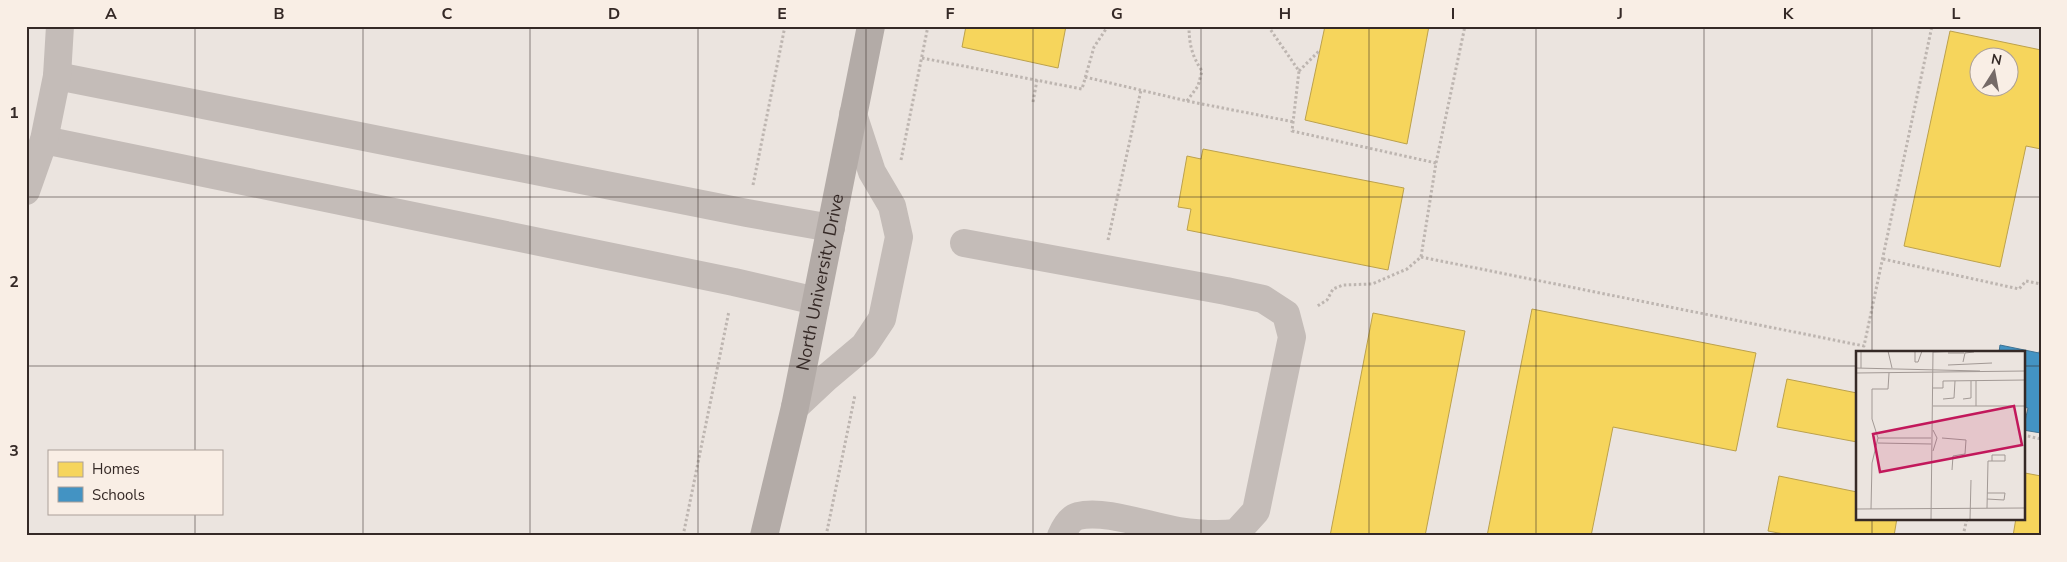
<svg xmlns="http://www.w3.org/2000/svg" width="2067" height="562" font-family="'Nunito Sans',sans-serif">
	<rect width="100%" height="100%" fill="#ebe4df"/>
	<g fill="#f6d55c" stroke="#bca14c" fill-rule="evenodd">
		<path d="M966,26h100l-8,42 -96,-21z"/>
		<path d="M1325,26h104l-22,118 -102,-24z"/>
		<path d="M1950,31l91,19v99l-15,-3 -26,121 -96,-21zM1980,58h30v30h-30z"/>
		<path d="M1203,149l201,39 -16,82 -201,-40 4,-21 -13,-2 9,-51 14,3z"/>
		<path d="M1532,309l224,44 -20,98 -123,-24 -22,109h-104z"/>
		<path d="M1373,313l92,18 -40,205h-95z"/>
		<path d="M1787,379l70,14v49l-80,-15z"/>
		<path d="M2025,473l16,3v60h-28l3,-18h7z"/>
		<path d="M1779,476l78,16v26h40l-3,18h-100l-26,-5z"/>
	</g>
	<path fill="#4393c3" stroke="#3f7394" d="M2041,342v91l-18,-3 5,-22 -5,-1v-55h-24l1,-7 39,8z"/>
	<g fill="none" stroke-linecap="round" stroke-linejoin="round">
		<g stroke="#bdb5b0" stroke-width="3" stroke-dasharray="2.5 2.5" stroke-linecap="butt">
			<path d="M1268,26l31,45 -7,60 144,32 -15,94 -14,12 -35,15 -29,1 -10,4 -6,11 -11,7"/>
			<path d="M922,58l160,31 12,-42 14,-21"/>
			<path d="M1299,71l21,-21"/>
			<path d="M1085,77l102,24 107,21"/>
			<path d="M1187,101l11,-15 4,-15c-10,-15 -13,-27 -13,-45"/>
			<path d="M1033,102l4,-22"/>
			<path d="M901,160l27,-134"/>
			<path d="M1436,163l29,-137"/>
			<path d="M753,185l32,-159"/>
			<path d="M1108,240l33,-150"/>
			<path d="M1421,257l443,89 68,-320"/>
			<path d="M1883,259l136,30 7,-8 15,3"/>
			<path d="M2023,435l18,4"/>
			<path d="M683,536l46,-225"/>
			<path d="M826,536l29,-141"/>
			<path d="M1963,536l4,-18"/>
		</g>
		<g stroke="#c4bcb8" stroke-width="28">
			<path d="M57,76l690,137 84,15"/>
			<path d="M44,140l690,142 82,19"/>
			<path d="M26,191l18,-51 13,-64 3,-50"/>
			<path d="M964,243l262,48 37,8 23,15 6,23 -36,174 -20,22c-19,2 -37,1 -57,-2 -28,-4 -74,-22 -101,-15 -8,2 -14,13 -17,20"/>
			<path d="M795,407l31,-29 38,-32 18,-27 17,-82 -7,-31 -20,-34 -19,-58"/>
		</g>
		<path stroke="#b3aba7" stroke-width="28" id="s1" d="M764,536l31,-129 76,-381"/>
	</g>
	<path fill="none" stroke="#352926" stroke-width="1" stroke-opacity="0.55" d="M195,26v425M363,26v510M530,26v510M698,26v510M866,26v510M1033,26v510M1201,26v510M1369,26v510M1536,26v510M1704,26v510M1872,26v326M26,197h2015M26,366h1831M2023,366h18M195,513v23M1872,518v18"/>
	<g text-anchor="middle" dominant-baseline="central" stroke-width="5" stroke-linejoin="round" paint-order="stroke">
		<g font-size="18" fill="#352926" stroke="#f9eee5">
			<text stroke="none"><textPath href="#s1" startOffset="260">North University Drive</textPath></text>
		</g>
	</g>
	<g transform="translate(1856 351)">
		<rect width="169" height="169" fill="#ebe4df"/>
		<path fill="none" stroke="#a29995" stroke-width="1" d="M32,0l4,17M59,0v11h3l4,-11M77,1l26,-1M92,2h16M107,11l2,-9 9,-1M92,14l44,-2M0,17l124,3M5,17v-17M0,22l169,-2M120,30v25M77,37h10v-7l82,-1M87,48l11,-1 1,-17M107,48l8,-1v-17M77,55h92v-6M77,79l4,8 -4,13M22,87h53M86,87l24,2 -1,14 -12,2 -1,14M22,92l53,1M131,148l17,1 1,-7h-18M131,157l1,-47h17v-6h-13v6M0,158l169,-1M15,158l1,-46 6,-25 -6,-19v-30h16l1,-16M75,169l2,-169M114,169l1,-40"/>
		<path fill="#c2185b" fill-opacity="0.15" stroke="#c2185b" stroke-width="2.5" d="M158,55l8,39 -142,27 -7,-38z"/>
		<rect width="169" height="169" fill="none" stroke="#352926" stroke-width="2.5"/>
	</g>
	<rect width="2067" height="562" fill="none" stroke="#f9eee5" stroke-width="55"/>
	<rect x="48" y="450" width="175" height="65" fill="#f9eee5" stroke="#ab9f99"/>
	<rect x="58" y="462" width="25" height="15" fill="#f6d55c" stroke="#ab9f99"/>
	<text x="92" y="474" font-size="15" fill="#352926">Homes</text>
	<rect x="58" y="487" width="25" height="15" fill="#4393c3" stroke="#ab9f99"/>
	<text x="92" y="500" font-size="15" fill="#352926">Schools</text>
	<g transform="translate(1994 72) rotate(11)"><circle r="24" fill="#f9eee5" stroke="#ab9f99"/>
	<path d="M0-4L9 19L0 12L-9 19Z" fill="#756a67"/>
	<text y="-8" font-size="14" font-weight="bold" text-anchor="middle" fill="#352926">N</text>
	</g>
	<rect x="28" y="28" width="2012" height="506" fill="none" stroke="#352926" stroke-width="2"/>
	<g font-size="16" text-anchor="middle" font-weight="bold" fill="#352926">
		<text x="111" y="19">A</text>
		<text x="279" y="19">B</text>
		<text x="447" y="19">C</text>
		<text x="614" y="19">D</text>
		<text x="782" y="19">E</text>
		<text x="950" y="19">F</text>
		<text x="1117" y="19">G</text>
		<text x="1285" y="19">H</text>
		<text x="1453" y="19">I</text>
		<text x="1620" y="19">J</text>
		<text x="1788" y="19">K</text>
		<text x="1956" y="19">L</text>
		<text x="14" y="118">1</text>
		<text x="14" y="287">2</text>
		<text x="14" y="456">3</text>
	</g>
</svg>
